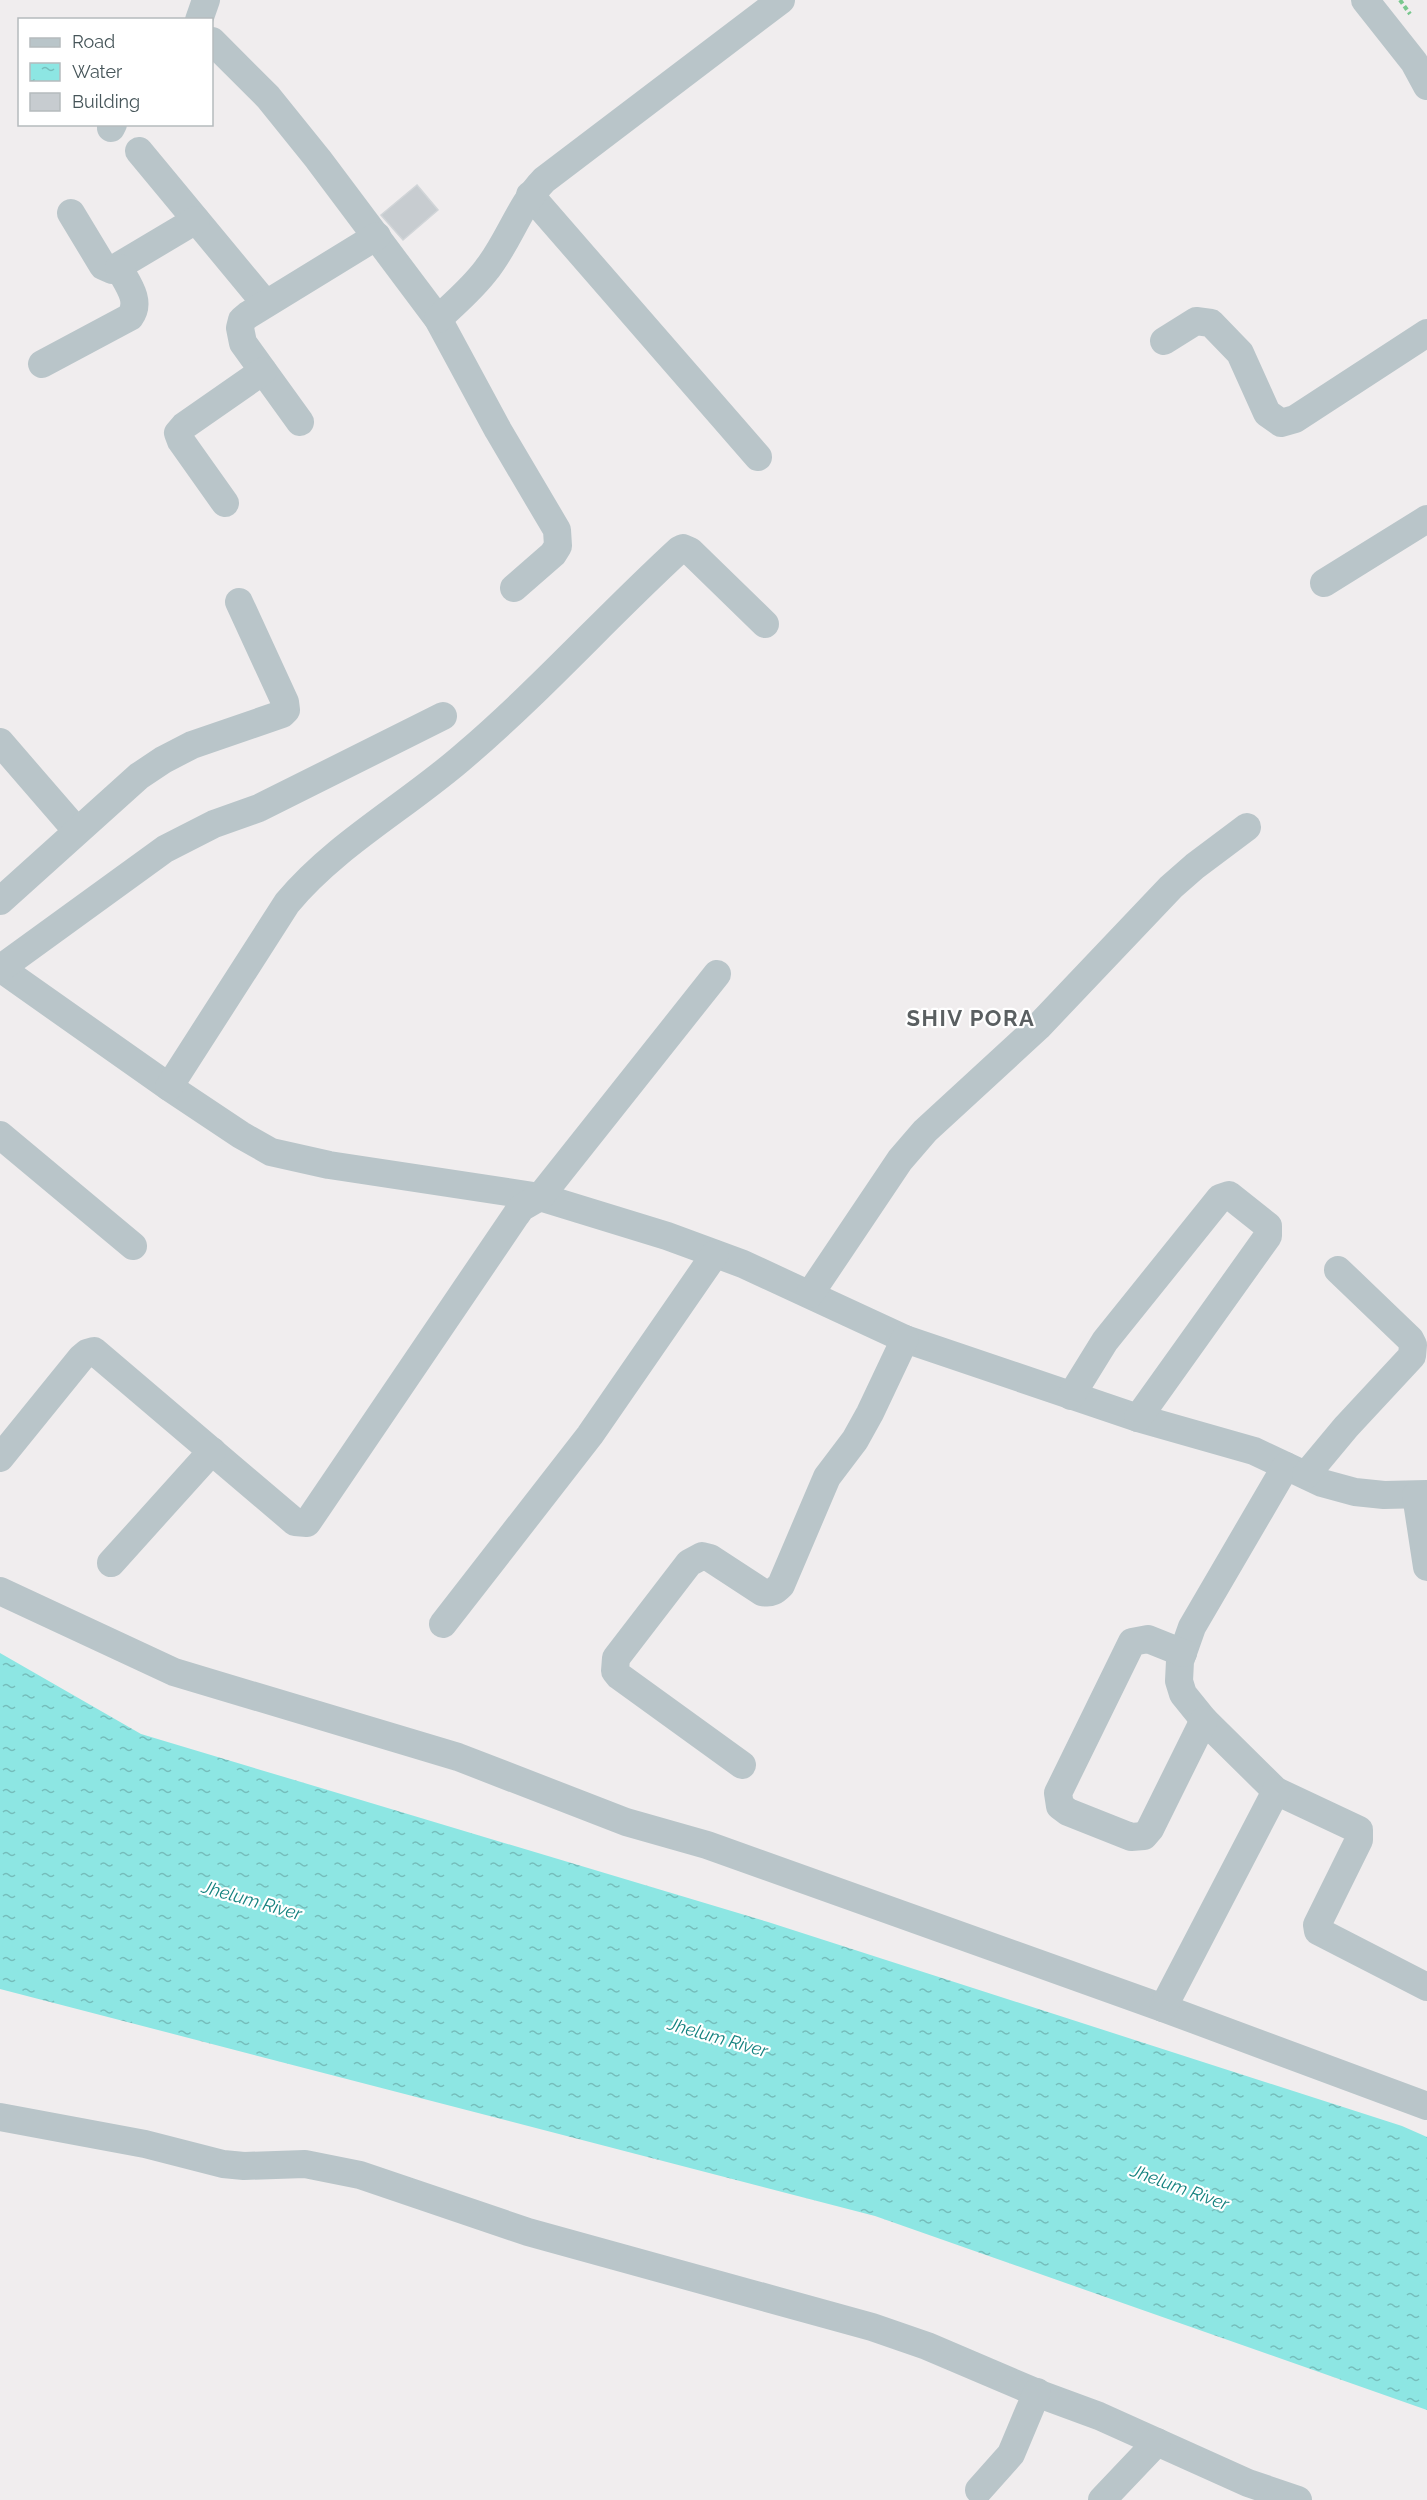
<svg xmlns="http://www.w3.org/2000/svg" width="1427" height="2500" font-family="Raleway,sans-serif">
	<defs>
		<pattern id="water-ripples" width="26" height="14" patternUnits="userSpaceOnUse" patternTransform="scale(1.5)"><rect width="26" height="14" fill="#8de6e3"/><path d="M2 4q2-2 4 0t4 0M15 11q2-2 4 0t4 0" fill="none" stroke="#75bdbb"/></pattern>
	</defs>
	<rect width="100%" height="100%" fill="#f0edee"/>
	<path fill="url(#water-ripples)" d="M0,1653l141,81 627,188 634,204 25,11v273l-552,-194 -875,-227z"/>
	<path fill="#c7ccd0" stroke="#d1d5d8" stroke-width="1.5" d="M417,185l21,25 -35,30 -22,-25z"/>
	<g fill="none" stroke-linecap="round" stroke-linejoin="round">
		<path stroke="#78c78d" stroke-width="4" stroke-dasharray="4.5 3" stroke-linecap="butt" d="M1400,0l10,14"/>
		<g stroke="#b9c5c9" stroke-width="28">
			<path d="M1365,0l49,62 13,24"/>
			<path d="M199,20l7,-20"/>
			<path d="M212,41l56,56 50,62 120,160 60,111 59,100 1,16 -5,8 -39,34"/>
			<path d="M111,128l2,-4"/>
			<path d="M139,151l126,152"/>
			<path d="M530,195l228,262"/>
			<path d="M71,213l32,53 9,4 84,-50"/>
			<path d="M438,319c17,-16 35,-31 49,-50 22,-28 32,-63 57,-89l237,-180"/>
			<path d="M1164,341l32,-20 15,2 29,30 27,60 14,10 14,-4 132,-86"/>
			<path d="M42,364l88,-47c12,-16 -3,-34 -11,-49"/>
			<path d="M300,422l-57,-79 -3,-15 2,-8 6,-5 129,-79"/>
			<path d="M225,503l-44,-62 -3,-8 6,-7 79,-55"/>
			<path d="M1324,583l103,-64"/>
			<path d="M0,742l77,89"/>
			<path d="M0,901l139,-125 24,-16 29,-15 90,-31 4,-4 -1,-8 -46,-100"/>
			<path d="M0,968l169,119 72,48 30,17 58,13 211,32 127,39 76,28 162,75 233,79 116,33 68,32 33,9 29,3 43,-1"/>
			<path d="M1,968l164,-119 49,-25 45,-16 184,-92"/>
			<path d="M169,1087l118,-184c49,-59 120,-97 178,-148 75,-64 141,-138 214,-205l4,-2 7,3 75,73"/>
			<path d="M0,1135l133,111"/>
			<path d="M810,1294l90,-134 25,-29 113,-104 133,-140 24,-21 52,-39"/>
			<path d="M1071,1396l34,-55 115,-143 9,-3 39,31v10l-130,182"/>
			<path d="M0,1458l81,-100 6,-5 7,-2 201,171 12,1 209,-308 5,-7 19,-11 177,-223"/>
			<path d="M1286,1466l-94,161 -12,34 -1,20 4,13 21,26 72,71 83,39v10l-42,85 1,6 109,56"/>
			<path d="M1306,1475l40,-48 66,-71 1,-11 -3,-6 -72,-69"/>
			<path d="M1416,1495l11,72"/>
			<path d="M111,1563l101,-112"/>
			<path d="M0,1591l174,81 284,85 168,65 81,23 456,163 264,98"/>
			<path d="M443,1624l147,-189 125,-181"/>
			<path d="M1183,1653l-35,-14 -16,3 -74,151 2,13 8,6 63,25 13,-1 6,-7 54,-109"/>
			<path d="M742,1765l-123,-89 -4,-5 1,-13 73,-95 13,-7 8,2 52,34c9,2 13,-1 19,-7l46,-108 28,-37 15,-27 35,-74"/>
			<path d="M1163,2008l113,-217"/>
			<path d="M0,2117l145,27 78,20 21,2 61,-2 55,11 168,57 344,95 55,19 115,49 57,21 149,67 50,17"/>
			<path d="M979,2490l32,-36 26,-62"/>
			<path d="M1102,2500l55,-58"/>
		</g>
	</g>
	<g text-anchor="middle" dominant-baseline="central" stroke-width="4.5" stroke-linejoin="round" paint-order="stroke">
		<g font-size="18" font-style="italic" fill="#14827f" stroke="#fff">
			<text transform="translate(252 1900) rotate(16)">Jhelum River</text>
			<text transform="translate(718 2037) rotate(16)">Jhelum River</text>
			<text transform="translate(1180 2187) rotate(20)">Jhelum River</text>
		</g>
		<g font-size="22" font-weight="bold" letter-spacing="1.5" fill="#5a5f61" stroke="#fff">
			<text x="971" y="1018">SHIV PORA</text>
		</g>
	</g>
	<rect x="18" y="18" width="195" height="108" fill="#ffffff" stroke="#b5bbbd" stroke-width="1.5"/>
	<rect x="30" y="38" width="30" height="9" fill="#b9c5c9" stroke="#b5bbbd" stroke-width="1.5"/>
	<text x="72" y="48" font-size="18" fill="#465559">Road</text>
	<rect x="30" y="63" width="30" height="18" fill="url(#water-ripples)" stroke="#b5bbbd" stroke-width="1.5"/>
	<text x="72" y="78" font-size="18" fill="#465559">Water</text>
	<rect x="30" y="93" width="30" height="18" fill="#c7ccd0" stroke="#b5bbbd" stroke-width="1.5"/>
	<text x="72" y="108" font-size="18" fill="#465559">Building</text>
</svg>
